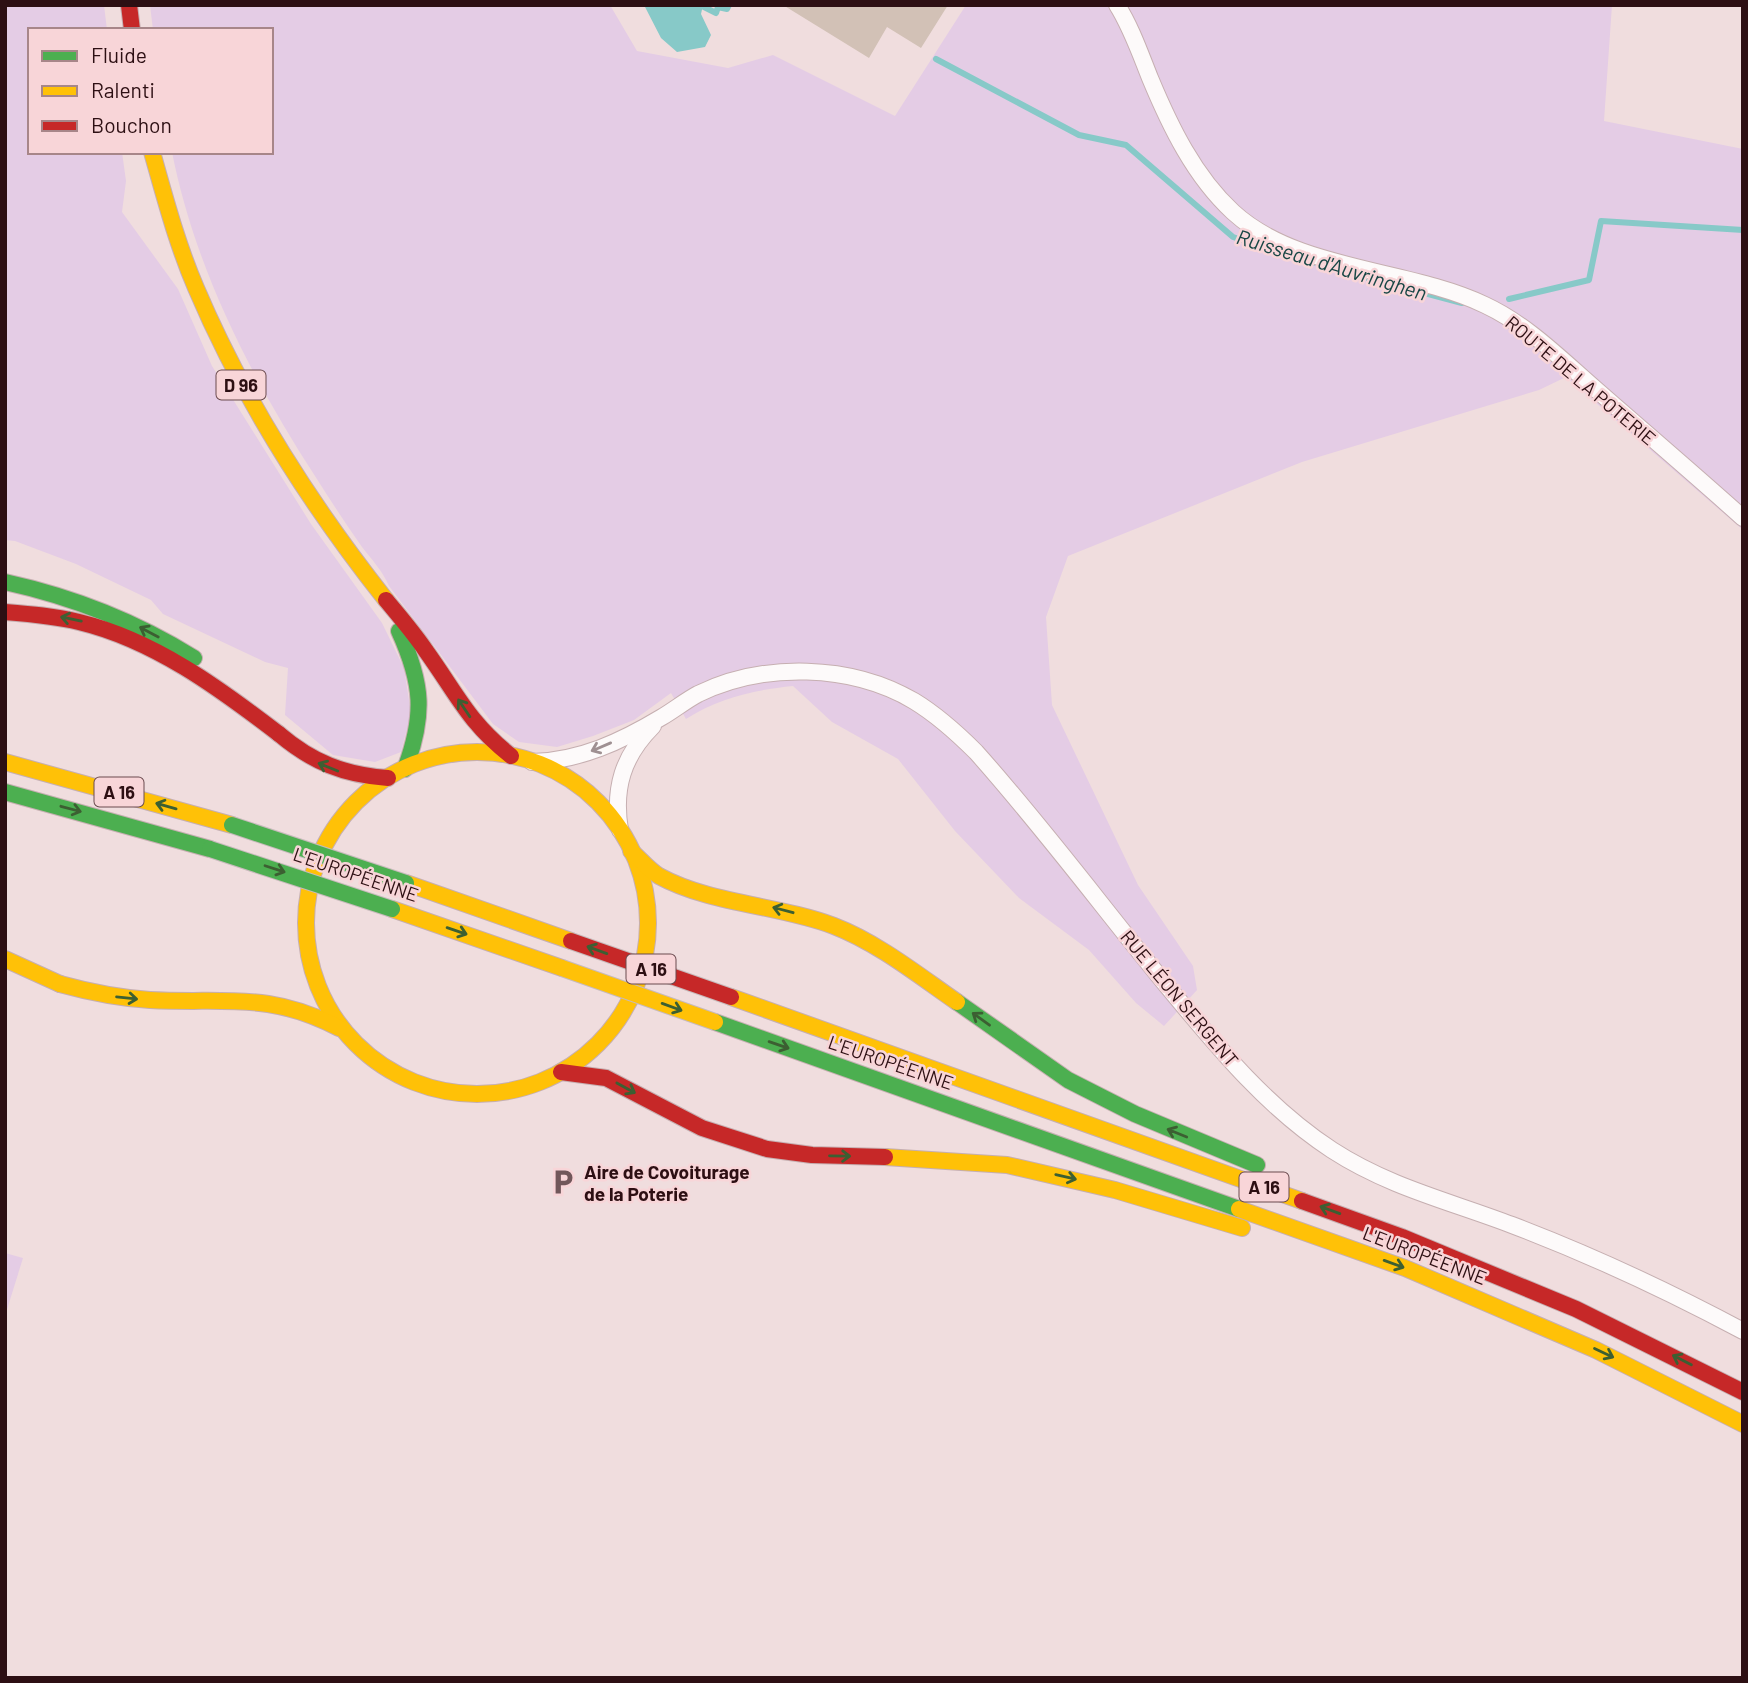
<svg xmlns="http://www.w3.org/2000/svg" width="1748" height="1683" font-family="Barlow,sans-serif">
	<rect width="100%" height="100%" fill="#f0ddde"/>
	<g fill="#e4cce5">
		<path d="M5,5h99l3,25h-77v122h92l4,29 -4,31 56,77 34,77 99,158 71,99 22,45 7,45 -10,39 -26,10 -42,-7 -48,-40 3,-47 -23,-6 -102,-48 -12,-14 -75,-36 -61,-23 -10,-1z"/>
		<path d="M150,5h460l27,46 91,17 45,-13 122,61 71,-111h646l-8,116 139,28v381l-177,-153 -27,13 -237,72 -234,94 -22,61 6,88 86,180 55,81 4,24 -33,36 -28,-23 -47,-53 -70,-52 -64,-67 -57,-72 -66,-37 -39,-36c-39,4 -74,12 -107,33l-15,-26 -37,27 -41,16 -36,11 -38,-5 -26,-18 -104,-138c-7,-16 -17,-26 -27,-39 -16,-23 -32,-47 -47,-71 -64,-99 -120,-207 -143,-324h99v-122h-118z"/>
		<path d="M5,1253l18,5 -18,58z"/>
	</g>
	<path fill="#87c9c8" d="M644,5h59l-2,9 10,21 -6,12 -28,5 -16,-14z"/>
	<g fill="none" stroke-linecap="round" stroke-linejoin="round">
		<g stroke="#87c9c8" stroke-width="6">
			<path d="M700,5l16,8 2,-6 9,2 2,-4"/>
			<path d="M936,59l143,76 47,10 107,92 80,26"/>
			<path d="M1368,278l94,25"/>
			<path d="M1509,299l80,-19 12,-59 142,9"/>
		</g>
	</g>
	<path fill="#d2c1b6" d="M783,5h165l-27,43 -34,-21 -18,31z"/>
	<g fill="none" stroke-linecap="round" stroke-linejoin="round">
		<defs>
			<g id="street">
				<path d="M1117,5c14,22 23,48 33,73 20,48 44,98 83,134 64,59 175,56 252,93 43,20 78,56 114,87 48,42 96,83 144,126"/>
				<path d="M532,762c48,-1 90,-21 130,-45 12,-7 23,-16 36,-23 66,-32 153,-30 216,7 23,14 43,32 62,51 67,75 127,156 191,234 49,59 99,121 165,164 57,37 117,51 180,75 79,30 156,66 231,106"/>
				<path d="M620,830c-7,-42 3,-74 33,-104"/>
			</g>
			<g id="fast">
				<path d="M5,582c68,15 130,39 189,76"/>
				<path d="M399,631c24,53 26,84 6,138"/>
				<path d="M5,792l205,57"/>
				<path d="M957,1002l111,78 67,34 122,51"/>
				<path d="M715,1022l524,187"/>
			</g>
			<g id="slow">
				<path d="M152,152c13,46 25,92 44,136 48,113 114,216 190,312"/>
				<circle cx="477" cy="923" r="171"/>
				<path d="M5,762l227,63"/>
				<path d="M631,851c9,8 18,19 28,25 51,28 120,29 175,50 44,17 84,49 123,76"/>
				<path d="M406,883l165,58"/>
				<path d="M392,909l170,59"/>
				<path d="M5,959l55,25"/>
				<path d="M60,984c29,8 60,14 90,16 75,4 118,-9 189,28"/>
				<path d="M731,997l571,204"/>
				<path d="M885,1157l122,8 108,25 127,38"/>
				<path d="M1239,1209l166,59 191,82 147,74"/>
			</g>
			<g id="jam">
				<path d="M129,5l3,25"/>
				<path d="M386,600c14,17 28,33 40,51 31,43 42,71 85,105"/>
				<path d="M5,612c25,2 50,4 74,10 75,18 140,66 200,112"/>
				<path d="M279,734c33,28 65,41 109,44"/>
				<path d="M561,1072l45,6 96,50 65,21 45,6 73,2"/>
				<path d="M1302,1201l100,36 174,72 167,83"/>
			</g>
		</defs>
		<use href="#street" stroke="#c6afb1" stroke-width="18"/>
		<use href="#fast" stroke="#c6afb1" stroke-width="18"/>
		<use href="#slow" stroke="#c6afb1" stroke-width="18"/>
		<use href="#jam" stroke="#c6afb1" stroke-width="18"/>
		<use href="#street" stroke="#fdfafa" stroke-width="16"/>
		<use href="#fast" stroke="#4caf50" stroke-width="16"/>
		<use href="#slow" stroke="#ffc107" stroke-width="16"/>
		<use href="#jam" stroke="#c62828" stroke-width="16"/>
		<defs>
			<g id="fast-bridge">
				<path d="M232,825l174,58"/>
				<path d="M210,849l182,60"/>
			</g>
			<path id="slow-bridge" d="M562,968l153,54"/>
			<path id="jam-bridge" d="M571,941l160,56"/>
		</defs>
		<use href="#fast-bridge" stroke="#c7babb" stroke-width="18" stroke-linecap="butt"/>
		<use href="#slow-bridge" stroke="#c7babb" stroke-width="18" stroke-linecap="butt"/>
		<use href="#jam-bridge" stroke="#c7babb" stroke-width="18" stroke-linecap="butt"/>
		<use href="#fast-bridge" stroke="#4caf50" stroke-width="16"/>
		<use href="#slow-bridge" stroke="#ffc107" stroke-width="16"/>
		<use href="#jam-bridge" stroke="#c62828" stroke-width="16"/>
	</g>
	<defs><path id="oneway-shaft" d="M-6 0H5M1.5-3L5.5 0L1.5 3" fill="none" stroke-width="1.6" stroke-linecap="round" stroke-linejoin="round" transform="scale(1.75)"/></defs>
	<g stroke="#3c5f32">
		<use href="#oneway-shaft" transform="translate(71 619) rotate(-168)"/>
		<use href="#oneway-shaft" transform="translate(149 632) rotate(-152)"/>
		<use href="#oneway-shaft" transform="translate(464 708) rotate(-124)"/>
		<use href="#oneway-shaft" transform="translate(328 767) rotate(-158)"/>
		<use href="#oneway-shaft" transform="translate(166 806) rotate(-164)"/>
		<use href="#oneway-shaft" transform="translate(71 809) rotate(15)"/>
		<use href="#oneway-shaft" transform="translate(275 869) rotate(18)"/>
		<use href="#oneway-shaft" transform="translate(783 910) rotate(-165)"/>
		<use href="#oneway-shaft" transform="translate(457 931) rotate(19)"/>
		<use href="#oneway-shaft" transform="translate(597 950) rotate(-160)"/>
		<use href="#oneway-shaft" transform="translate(127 998) rotate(6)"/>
		<use href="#oneway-shaft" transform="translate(672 1007) rotate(20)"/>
		<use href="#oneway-shaft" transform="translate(981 1019) rotate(-144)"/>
		<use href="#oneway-shaft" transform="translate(779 1045) rotate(19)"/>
		<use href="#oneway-shaft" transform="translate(626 1088) rotate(29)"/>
		<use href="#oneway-shaft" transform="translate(1177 1133) rotate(-158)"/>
		<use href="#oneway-shaft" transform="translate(840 1156) rotate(1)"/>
		<use href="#oneway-shaft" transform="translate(1066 1177) rotate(13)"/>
		<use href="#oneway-shaft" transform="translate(1330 1210) rotate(-160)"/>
		<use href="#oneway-shaft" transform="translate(1394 1264) rotate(20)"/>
		<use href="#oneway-shaft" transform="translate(1604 1353) rotate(25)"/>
		<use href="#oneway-shaft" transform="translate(1682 1360) rotate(-153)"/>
	</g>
	<use stroke="#9f9092" href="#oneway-shaft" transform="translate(601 747) rotate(157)"/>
	<defs>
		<symbol id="parking-bare" viewBox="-9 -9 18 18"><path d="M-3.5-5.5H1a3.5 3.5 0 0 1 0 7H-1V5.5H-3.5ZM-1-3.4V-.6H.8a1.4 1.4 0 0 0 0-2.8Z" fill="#71575a" stroke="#f8d5d8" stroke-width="2.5" paint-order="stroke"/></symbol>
	</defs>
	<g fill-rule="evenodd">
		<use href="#parking-bare" x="544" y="1163" width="38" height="38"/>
	</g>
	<g text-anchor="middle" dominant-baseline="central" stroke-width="5" stroke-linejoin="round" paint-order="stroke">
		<g fill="#f8d5d8" stroke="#6a4a4e" stroke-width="2">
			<rect x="216.5" y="370.5" width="49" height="29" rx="5"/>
			<rect x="94.5" y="777.5" width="49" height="29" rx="5"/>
			<rect x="626.5" y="954.5" width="49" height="29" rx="5"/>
			<rect x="1239.5" y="1172.5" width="49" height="29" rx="5"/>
		</g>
		<g font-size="18" font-weight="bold" fill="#2d0f13">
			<text x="241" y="385">D 96</text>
			<text x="119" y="792">A 16</text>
			<text x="651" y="969">A 16</text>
			<text x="1264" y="1187">A 16</text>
		</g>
		<g font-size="19" fill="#2d0f13" stroke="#f8d5d8">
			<text transform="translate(1581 380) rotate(40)">ROUTE DE LA POTERIE</text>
			<text transform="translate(356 874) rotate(19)">L'EUROPÉENNE</text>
			<text transform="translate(1180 998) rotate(50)">RUE LÉON SERGENT</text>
			<text transform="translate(891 1062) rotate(19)">L'EUROPÉENNE</text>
			<text transform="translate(1425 1255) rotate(21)">L'EUROPÉENNE</text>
		</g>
		<g font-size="19" font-weight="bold" fill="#2d0f13" stroke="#f8d5d8" text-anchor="start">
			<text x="584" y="1171">Aire de Covoiturage<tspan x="584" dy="22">de la Poterie</tspan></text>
		</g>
		<g font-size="21" font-style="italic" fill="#174645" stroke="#f8d5d8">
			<text transform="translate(1332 264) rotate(17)">Ruisseau d'Auvringhen</text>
		</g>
	</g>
	<rect width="1748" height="1683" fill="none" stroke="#2d0f13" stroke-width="14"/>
	<rect x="28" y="28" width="245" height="126" fill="#f8d5d8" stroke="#a78689" stroke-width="2"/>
	<rect x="42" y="51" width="35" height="10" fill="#4caf50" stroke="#a78689" stroke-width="2"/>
	<text x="91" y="63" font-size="21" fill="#2d0f13">Fluide</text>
	<rect x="42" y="86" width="35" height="10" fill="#ffc107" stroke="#a78689" stroke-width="2"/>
	<text x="91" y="98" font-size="21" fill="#2d0f13">Ralenti</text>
	<rect x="42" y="121" width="35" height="10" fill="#c62828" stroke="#a78689" stroke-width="2"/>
	<text x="91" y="133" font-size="21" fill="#2d0f13">Bouchon</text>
</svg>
